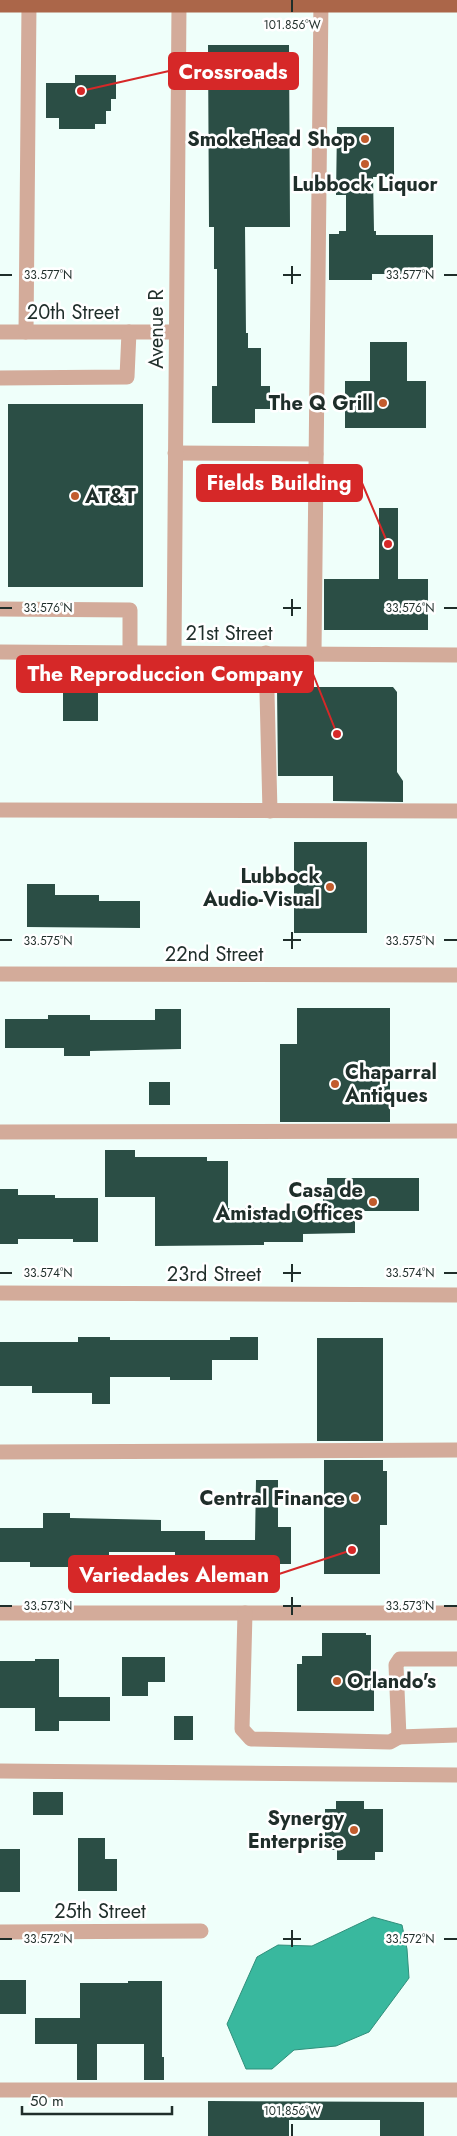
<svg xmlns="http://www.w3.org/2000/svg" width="457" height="2136" font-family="Jost,sans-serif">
	<rect width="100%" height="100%" fill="#effffa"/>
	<path fill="#39b89e" stroke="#318f7b" d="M373,1917l29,8 5,24 2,29 -40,54 -33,14 -42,4 -22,19h-26l-19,-45 30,-67 21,-12 34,1z"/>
	<g fill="#2b4e45">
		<path d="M208,45h81l1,182h-45l1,106h2v15h13v38h9v23h-15v14h-43v-37h5v-117h-3v-42h-5z"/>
		<path d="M75,75h41v24h-5v12h-5v13h-11v5h-36v-11h-13v-35h29z"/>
		<path d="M337,127h57v50h-21l1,54h2v4h57v39h-61v6h-43v-46h10v-3h7v-36h-10z"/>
		<path d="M370,342h37v39h19v47h-81v-47h25z"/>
		<rect x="8" y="404" width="135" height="183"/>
		<path d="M379,508h19v71h30v51h-104v-51h55z"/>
		<path d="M277,687h116l4,5v80l6,9v21l-70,-1v-25h-55z"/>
		<rect x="63" y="693" width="35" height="28"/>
		<rect x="294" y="842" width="73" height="91"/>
		<path d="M27,884h28v11h44v6h41v27l-113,-1z"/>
		<path d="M297,1008h93v114h-110v-78h17z"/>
		<path d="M155,1009h26v40l-91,2v5h-26v-8h-59v-29h43v-4h42v5h65z"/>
		<rect x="149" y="1082" width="21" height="23"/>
		<path d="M105,1150h30v7h72v4h21v47h36v3h40v-2h19v-23h4v-8h92v33h-64v22l-52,1v8h-39v3l-109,1v-49h-50z"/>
		<path d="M0,1189h18v6h37v3h43v44h-25v-3h-55v5h-18z"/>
		<path d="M78,1337h32v3h120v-3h28v23h-46v20h-42v-3h-60v27h-18v-11h-60v-7h-32v-44h78z"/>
		<rect x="317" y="1338" width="66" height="103"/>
		<path d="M324,1460h59v11h4v54h-7v49h-56z"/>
		<path d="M256,1480h22v47h13v37h-36v-3h-80v-9h-66v8h-39v7h-40v-5h-30v-34h43v-15h27v5l91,2v11h44v9h50z"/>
		<path d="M322,1633h44v2h5v42h3v34h-77v-47h5v-8h20z"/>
		<path d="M122,1657h43v25h-17v14h-26z"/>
		<path d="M35,1659h24v38h51v24h-51v10h-24v-23h-35v-47h35z"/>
		<rect x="174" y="1716" width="19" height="24"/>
		<rect x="33" y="1792" width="30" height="23"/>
		<path d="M336,1801h28v8h19v43h-8v8h-38v-10h-12v-41h11z"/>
		<path d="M78,1838h27v21h12v32h-39z"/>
		<rect x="0" y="1849" width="20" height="43"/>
		<rect x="0" y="1980" width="26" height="34"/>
		<path d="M128,1981h34v76h2v23h-20v-36h-47v36h-20v-36h-42v-26h45v-35h48z"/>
		<path d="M208,2101l216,1v34h-44v-16h-91v16h-81z"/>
	</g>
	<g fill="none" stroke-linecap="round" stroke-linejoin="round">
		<g stroke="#d3ab9a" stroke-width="15">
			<path d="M0,332h176"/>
			<path d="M26,332l3,-327"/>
			<path d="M0,378l127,-1 2,-45"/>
			<path d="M175,453l141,1"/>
			<path d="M0,609l130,1v43"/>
			<path d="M0,652l457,3"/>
			<path d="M174,653l5,-648"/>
			<path d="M266,653l4,158"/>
			<path d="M314,654l7,-654"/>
			<path d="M0,810l457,1"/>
			<path d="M0,974l457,1"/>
			<path d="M0,1132l457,-1"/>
			<path d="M0,1293l457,2"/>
			<path d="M0,1452l457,-2"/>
			<path d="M0,1613h457"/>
			<path d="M245,1613l-3,116 9,10 139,3 9,-5"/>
			<path d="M457,1659h-57l-4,6 3,72 58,-2"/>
			<path d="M0,1771l457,4"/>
			<path d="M0,1932l201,-1"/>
			<path d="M0,2090h457"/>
		</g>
		<path stroke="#ab6649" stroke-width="15" d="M0,5h457"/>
	</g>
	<path fill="none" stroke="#1f2e2a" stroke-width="2" d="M292,0v12M292,266v18M0,275h12M283,275h18M444,275h13M292,599v17M0,608h12M283,608h18M444,608h13M292,932v17M0,940h12M283,940h18M444,940h13M292,1264v18M0,1273h12M283,1273h18M444,1273h13M292,1597v18M0,1606h12M283,1606h18M444,1606h13M292,1930v17M0,1939h12M283,1939h18M444,1939h13M292,2124v12"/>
	<g fill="#c25c2d" stroke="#fff" stroke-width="2">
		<circle cx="365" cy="139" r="5"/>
		<circle cx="365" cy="164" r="5"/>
		<circle cx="383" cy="403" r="5"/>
		<circle cx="75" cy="496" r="5"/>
		<circle cx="330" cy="887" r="5"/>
		<circle cx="335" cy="1084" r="5"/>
		<circle cx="373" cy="1202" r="5"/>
		<circle cx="355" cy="1498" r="5"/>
		<circle cx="337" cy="1681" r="5"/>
		<circle cx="354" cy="1830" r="5"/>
	</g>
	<g text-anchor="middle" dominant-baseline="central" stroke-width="5" stroke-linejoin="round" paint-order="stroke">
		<g font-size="20" font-weight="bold" fill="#1f2e2a" stroke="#fff" text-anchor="end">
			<text x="355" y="139">SmokeHead Shop</text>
			<text x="365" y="184" text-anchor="middle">Lubbock Liquor</text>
			<text x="373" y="403">The Q Grill</text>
			<text x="85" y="496" text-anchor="start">AT&amp;T</text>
			<text x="320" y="876">Lubbock<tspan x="320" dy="23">Audio-Visual</tspan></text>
			<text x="345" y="1072" text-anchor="start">Chaparral<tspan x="345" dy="23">Antiques</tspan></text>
			<text x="363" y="1190">Casa de<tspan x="363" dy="23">Amistad Offices</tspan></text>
			<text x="345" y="1498">Central Finance</text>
			<text x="347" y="1681" text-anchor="start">Orlando's</text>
			<text x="344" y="1818">Synergy<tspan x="344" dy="23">Enterprise</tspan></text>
		</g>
		<g font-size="20" fill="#1f2e2a" stroke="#fff">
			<text x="73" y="312">20th Street</text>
			<text transform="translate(156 329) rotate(-90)">Avenue R</text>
			<text x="229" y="633">21st Street</text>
			<text x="214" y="954">22nd Street</text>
			<text x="214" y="1274">23rd Street</text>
			<text x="100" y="1911">25th Street</text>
		</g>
	</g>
	<g font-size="12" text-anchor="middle" fill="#1f2e2a" stroke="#fff" stroke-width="5" stroke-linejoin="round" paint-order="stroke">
		<text x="292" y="29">101.856°W</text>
		<text x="48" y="279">33.577°N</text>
		<text x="410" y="279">33.577°N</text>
		<text x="48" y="612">33.576°N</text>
		<text x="410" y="612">33.576°N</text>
		<text x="48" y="945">33.575°N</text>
		<text x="410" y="945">33.575°N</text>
		<text x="48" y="1277">33.574°N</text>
		<text x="410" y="1277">33.574°N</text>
		<text x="48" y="1610">33.573°N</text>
		<text x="410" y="1610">33.573°N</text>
		<text x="48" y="1943">33.572°N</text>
		<text x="410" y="1943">33.572°N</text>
		<text x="292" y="2115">101.856°W</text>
	</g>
	<path fill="none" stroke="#d62828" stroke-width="2" d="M81 91L169 71M388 544L362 483M337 734L313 674M352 1550L279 1574"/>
	<g fill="#d62828" stroke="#fff" stroke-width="2">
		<circle cx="81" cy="91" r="5"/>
		<circle cx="388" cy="544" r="5"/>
		<circle cx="337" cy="734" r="5"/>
		<circle cx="352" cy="1550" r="5"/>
	</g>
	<g fill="#d62828" stroke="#d62828" stroke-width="2">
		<rect x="169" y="53" width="129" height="36" rx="5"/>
		<rect x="197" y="465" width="165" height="36" rx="5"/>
		<rect x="17" y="656" width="296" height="36" rx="5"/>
		<rect x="69" y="1556" width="210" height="36" rx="5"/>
	</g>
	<g font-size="21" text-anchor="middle" font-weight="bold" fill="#fff">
		<text x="233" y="79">Crossroads</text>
		<text x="279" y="490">Fields Building</text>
		<text x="165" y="681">The Reproduccion Company</text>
		<text x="174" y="1582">Variedades Aleman</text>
	</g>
	<path d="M22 2106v8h150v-8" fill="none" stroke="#1f2e2a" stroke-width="2.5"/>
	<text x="30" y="2106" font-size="15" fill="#1f2e2a" stroke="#ffffff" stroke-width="4" paint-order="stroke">50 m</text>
</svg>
